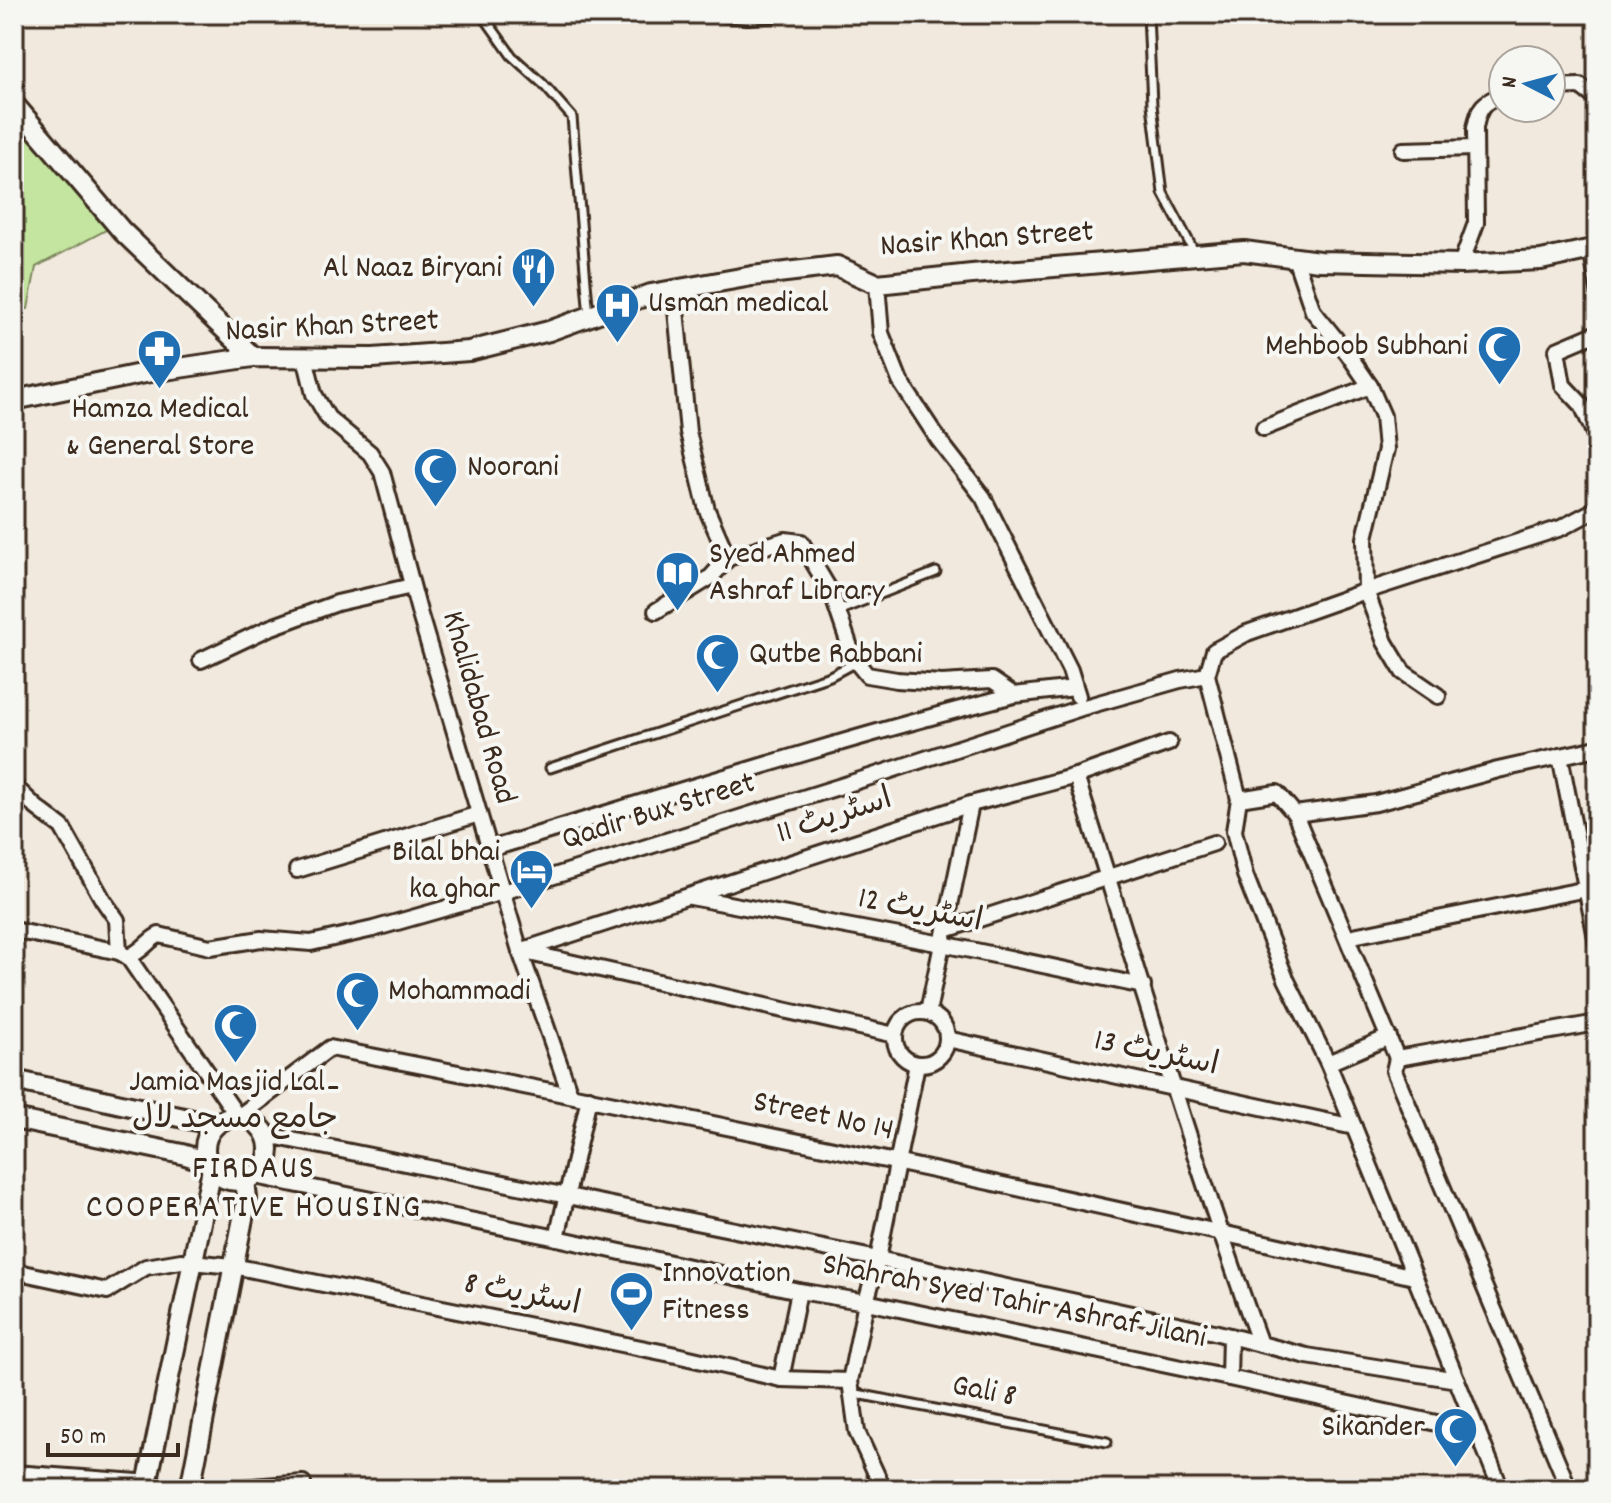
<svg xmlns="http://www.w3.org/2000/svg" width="1611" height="1503" font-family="Dekko,'Playpen Sans Arabic',sans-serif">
	<rect width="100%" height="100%" fill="#f1e9de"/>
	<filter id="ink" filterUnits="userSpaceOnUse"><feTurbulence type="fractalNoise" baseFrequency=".0125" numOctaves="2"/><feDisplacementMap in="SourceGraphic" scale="16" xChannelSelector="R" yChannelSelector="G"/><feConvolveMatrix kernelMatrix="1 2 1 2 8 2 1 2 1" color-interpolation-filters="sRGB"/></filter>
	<g filter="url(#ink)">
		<path fill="#c3e59f" stroke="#7f885e" stroke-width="2" d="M35,135l75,93 -74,39 -8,42h-14v-167z"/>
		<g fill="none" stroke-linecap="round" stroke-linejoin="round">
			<defs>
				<g id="service">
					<path d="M482,14l30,42 31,28 29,33 17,200"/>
					<path d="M1148,14l4,91 11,88 33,62"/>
					<path d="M1588,252l9,48"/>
					<path d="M838,611l98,-39"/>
					<path d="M550,768l280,-92 26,-14"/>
					<path d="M852,1393l255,49"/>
				</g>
				<g id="minor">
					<path d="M725,14l23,2 25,-2"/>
					<path d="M1596,14h1"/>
					<path d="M1551,87l29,-1 17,13"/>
					<path d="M1403,150l72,-2"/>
					<path d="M1295,258l18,53 35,43 22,32 13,30 3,33 -21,89 1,53 19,51 18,30 35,24"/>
					<path d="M1461,264l15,-41 -1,-95c4,-22 8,-25 28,-34"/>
					<path d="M877,284l4,49 19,48 38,58 45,58 87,173 8,26"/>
					<path d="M674,290l14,142 19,78 21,48 57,-18 16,2 31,52 22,65 13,16 30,5 45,3 50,-3 22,15 61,-7"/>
					<path d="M1597,333l-40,17 6,35 19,20 15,35"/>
					<path d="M305,357l9,37 14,24 42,35 12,19 38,143 100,336 50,143"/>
					<path d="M1264,428l106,-42"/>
					<path d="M1597,509l-36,19 -195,63 -119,42 -33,18 -7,24 32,124 38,-6 18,21 102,244 200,-35"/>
					<path d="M656,611l55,-34 17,-19"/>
					<path d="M201,660l68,-32 68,-25 75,-17"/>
					<path d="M1560,756l37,187"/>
					<path d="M1076,776c60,190 116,381 184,568"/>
					<path d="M14,786l23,22 25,19 41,73 14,20 2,32"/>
					<path d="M1239,799l-5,32 11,44 41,104 42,84 173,426"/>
					<path d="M1295,814l81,-11 122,-33 99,-22"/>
					<path d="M490,849c174,-53 348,-109 524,-154"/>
					<path d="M297,870l182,-56"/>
					<path d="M691,897l251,47 201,42"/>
					<path d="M14,930l105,22 9,5 110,160 92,-69c363,70 724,145 1084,229"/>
					<path d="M945,930l269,-87"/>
					<path d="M1348,937l249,-50"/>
					<path d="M520,951l451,-147 105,-28 93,-33"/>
					<path d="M520,951l375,84"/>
					<path d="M128,957c15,-6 20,-17 31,-22l51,12 51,-8 50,4 62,-14 130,-37 367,-115 211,-69 99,-28 27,-5"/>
					<path d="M928,1012l43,-208"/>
					<circle cx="921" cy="1038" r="26"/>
					<path d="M947,1039l407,88"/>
					<path d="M1397,1058l-3,13 175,418"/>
					<path d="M1328,1063l61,-26"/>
					<path d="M267,1135l611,124 336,73 93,24 150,24"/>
					<path d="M255,1176l302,62 242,53 67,11 363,76 249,54"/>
					<path d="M557,1238l32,-140"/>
					<path d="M14,1271l93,20 39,-24 35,-6 52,5 443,89 105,24 69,2 16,-79 12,-43 39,-195"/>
					<path d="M1229,1378l1,-42"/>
					<path d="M781,1379l18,-88"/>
					<path d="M850,1381l7,51 22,48 6,9"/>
					<path d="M14,1473l124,9 36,7"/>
					<path d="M228,1489l75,-6"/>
				</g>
				<g id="tertiary">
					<path d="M14,104l108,127 131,126"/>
					<path d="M14,400l131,-27 108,-16 120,1 96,-7 80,-20 102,-37 101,-18 85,-10 40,18 95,-10 272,-23 75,10 142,3 80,-4 56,-12"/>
					<path d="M14,1080l201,45"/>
					<circle cx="237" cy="1149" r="32"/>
					<path d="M14,1119l168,35 26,8"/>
					<path d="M146,1489l66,-320"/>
					<path d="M190,1489l57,-291 -2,-17"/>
				</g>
			</defs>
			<use href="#service" stroke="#3b2a1e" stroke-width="13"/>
			<use href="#minor" stroke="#3b2a1e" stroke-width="20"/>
			<use href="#tertiary" stroke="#3b2a1e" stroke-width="24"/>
			<use href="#service" stroke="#f6f6f2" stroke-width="7"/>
			<use href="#minor" stroke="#f6f6f2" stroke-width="14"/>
			<use href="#tertiary" stroke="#f6f6f2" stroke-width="18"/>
		</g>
	</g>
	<defs>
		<symbol id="restaurant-pin" viewBox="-11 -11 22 30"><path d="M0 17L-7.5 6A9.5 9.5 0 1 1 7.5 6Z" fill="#1f6fb2" stroke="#f6f6f2"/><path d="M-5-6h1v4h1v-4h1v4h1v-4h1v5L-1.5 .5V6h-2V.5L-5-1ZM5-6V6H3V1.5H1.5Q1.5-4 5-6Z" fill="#fff"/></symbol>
		<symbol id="hospital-pin" viewBox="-11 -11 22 30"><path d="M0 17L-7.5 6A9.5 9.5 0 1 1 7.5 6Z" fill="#1f6fb2" stroke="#f6f6f2"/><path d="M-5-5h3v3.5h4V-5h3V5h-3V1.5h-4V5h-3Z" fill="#fff"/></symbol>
		<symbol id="mosque-pin" viewBox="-11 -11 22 30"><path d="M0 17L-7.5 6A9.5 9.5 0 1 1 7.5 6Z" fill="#1f6fb2" stroke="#f6f6f2"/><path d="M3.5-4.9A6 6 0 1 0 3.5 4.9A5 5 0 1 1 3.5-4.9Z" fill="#fff"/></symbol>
		<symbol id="pharmacy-pin" viewBox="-11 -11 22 30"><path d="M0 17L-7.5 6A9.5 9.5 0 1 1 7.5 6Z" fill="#1f6fb2" stroke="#f6f6f2"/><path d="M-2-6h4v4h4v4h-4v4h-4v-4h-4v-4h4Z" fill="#fff"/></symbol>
		<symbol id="library-pin" viewBox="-11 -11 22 30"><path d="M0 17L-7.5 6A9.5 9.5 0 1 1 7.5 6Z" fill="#1f6fb2" stroke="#f6f6f2"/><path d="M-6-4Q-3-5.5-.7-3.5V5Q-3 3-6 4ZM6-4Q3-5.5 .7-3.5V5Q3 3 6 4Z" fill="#fff"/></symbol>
		<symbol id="hotel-pin" viewBox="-11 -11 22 30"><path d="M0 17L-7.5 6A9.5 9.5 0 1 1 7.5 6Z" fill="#1f6fb2" stroke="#f6f6f2"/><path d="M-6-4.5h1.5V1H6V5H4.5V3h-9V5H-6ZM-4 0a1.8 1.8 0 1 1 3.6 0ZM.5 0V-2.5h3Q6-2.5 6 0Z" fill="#fff"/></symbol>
		<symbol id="stadium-pin" viewBox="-11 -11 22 30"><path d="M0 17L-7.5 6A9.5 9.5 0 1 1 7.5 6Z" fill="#1f6fb2" stroke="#f6f6f2"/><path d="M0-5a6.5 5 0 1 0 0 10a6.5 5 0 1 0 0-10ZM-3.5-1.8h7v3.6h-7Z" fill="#fff"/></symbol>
	</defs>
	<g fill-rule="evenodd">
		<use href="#restaurant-pin" x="508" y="244" width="51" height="69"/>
		<use href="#hospital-pin" x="592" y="280" width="51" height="69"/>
		<use href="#mosque-pin" x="1474" y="322" width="51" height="69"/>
		<use href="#pharmacy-pin" x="134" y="326" width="51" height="69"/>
		<use href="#mosque-pin" x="410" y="444" width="51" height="69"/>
		<use href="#library-pin" x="652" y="548" width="51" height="69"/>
		<use href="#mosque-pin" x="692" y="630" width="51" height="69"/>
		<use href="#hotel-pin" x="506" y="846" width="51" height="69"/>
		<use href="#mosque-pin" x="332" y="968" width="51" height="69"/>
		<use href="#mosque-pin" x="210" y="1000" width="51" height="69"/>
		<use href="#stadium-pin" x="606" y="1268" width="51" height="69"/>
		<use href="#mosque-pin" x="1430" y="1404" width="51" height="69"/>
	</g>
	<g text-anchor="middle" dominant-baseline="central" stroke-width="8" stroke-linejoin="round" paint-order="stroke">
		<g font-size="32" fill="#3b2a1e" stroke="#f6f6f2">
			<text transform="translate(987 241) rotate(-4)">Nasir Khan Street</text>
			<text transform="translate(332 328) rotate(-3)">Nasir Khan Street</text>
			<text transform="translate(477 708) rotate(74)">Khalidabad Road</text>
			<text transform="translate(659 813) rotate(-17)">Qadir Bux Street</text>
			<text transform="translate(835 818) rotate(-18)">اسٹریٹ 11</text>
			<text transform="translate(920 912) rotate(11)">اسٹریٹ 12</text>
			<text transform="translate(1156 1055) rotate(12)">اسٹریٹ 13</text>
			<text transform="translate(823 1118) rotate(12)">Street No 14</text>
			<text transform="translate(522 1296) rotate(11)">اسٹریٹ 8</text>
			<text transform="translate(1014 1303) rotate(11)">Shahrah Syed Tahir Ashraf Jilani</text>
			<text transform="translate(984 1393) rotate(11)">Gali 8</text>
		</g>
		<g font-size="32" fill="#3b2a1e" stroke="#f6f6f2" text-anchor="start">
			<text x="502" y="270" text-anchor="end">Al Naaz Biryani</text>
			<text x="648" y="305">Usman medical</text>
			<text x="1468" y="348" text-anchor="end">Mehboob Subhani</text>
			<text x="160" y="411" text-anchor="middle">Hamza Medical<tspan x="160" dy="37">&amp; General Store</tspan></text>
			<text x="467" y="469">Noorani</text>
			<text x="709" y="556">Syed Ahmed<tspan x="709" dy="37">Ashraf Library</tspan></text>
			<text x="749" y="656">Qutbe Rabbani</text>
			<text x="500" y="854" text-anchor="end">Bilal bhai<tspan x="500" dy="37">ka ghar</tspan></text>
			<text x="388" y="993">Mohammadi</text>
			<text x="235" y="1084" text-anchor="middle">Jamia Masjid Lal۔<tspan x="235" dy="37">جامع مسجد لال</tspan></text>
			<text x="662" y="1275">Innovation<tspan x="662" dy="37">Fitness</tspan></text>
			<text x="1425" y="1429" text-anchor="end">Sikander</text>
		</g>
		<g font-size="34" letter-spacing="2" fill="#3b2a1e" stroke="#f6f6f2">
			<text x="254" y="1170">FIRDAUS<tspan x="254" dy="39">COOPERATIVE HOUSING</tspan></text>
		</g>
	</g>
	<rect width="1611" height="1503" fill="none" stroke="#f6f6f2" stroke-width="48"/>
	<rect x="24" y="24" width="1563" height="1455" fill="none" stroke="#3b2a1e" stroke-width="3" filter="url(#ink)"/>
	<g transform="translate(1527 84) rotate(276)"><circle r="38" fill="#f6f6f2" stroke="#aba49d" stroke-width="2"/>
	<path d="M0-6L14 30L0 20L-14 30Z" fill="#1f6fb2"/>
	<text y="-12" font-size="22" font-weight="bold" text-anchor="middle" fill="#3b2a1e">N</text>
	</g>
	<path d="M48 1443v12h130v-12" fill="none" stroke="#3b2a1e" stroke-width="4"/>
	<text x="60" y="1443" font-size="24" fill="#3b2a1e" stroke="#f6f6f2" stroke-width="6" paint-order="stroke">50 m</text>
</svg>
